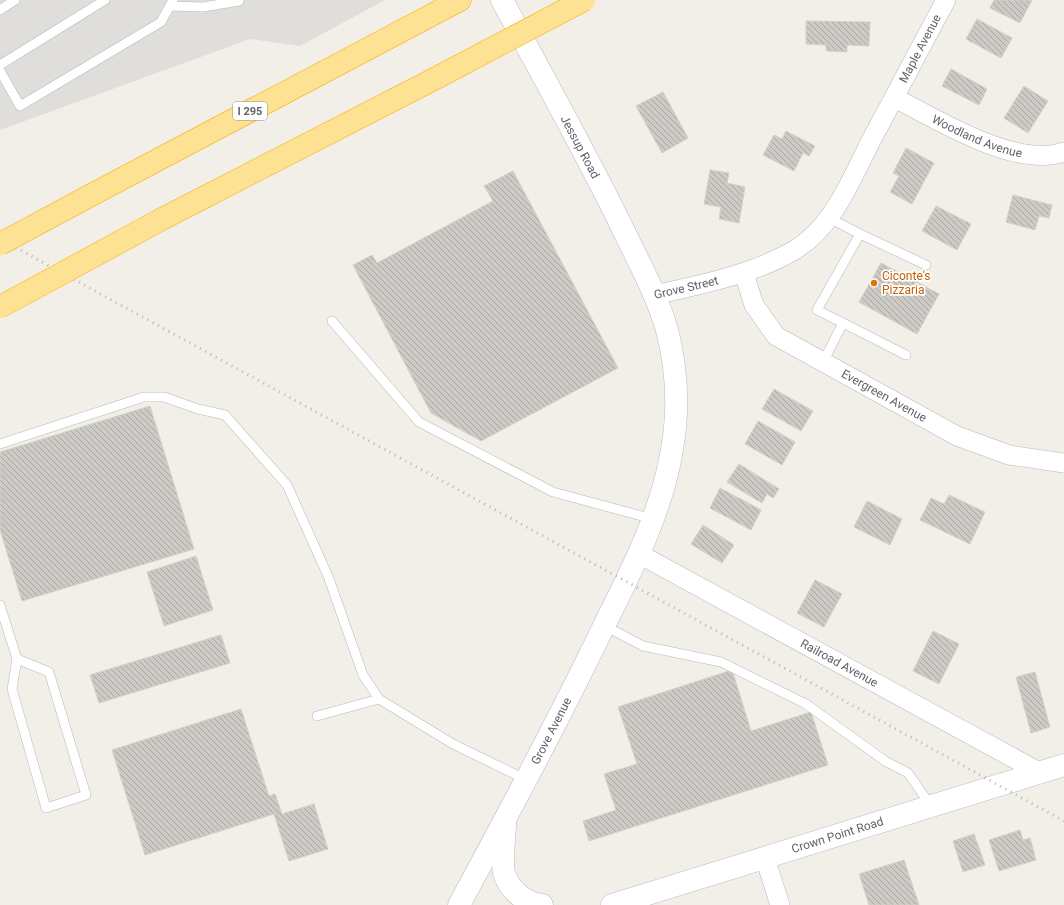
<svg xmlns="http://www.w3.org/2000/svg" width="1064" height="905" font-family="Roboto,sans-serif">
	<defs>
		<pattern id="building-back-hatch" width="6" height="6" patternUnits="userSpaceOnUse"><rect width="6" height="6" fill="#cccac5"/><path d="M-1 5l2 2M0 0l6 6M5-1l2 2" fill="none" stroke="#a9a8a4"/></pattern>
	</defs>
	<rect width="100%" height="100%" fill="#f1efe8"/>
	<path fill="#e0deda" d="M0,0h385l-85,46 -50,-7 -250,91z"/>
	<g fill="url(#building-back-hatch)" stroke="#d6d1c6">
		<path d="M994,0h38l-12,23 -30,-15z"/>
		<path d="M977,19l35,19 -11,20 -35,-19z"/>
		<path d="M806,21l64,1 -1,24 -22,-1v7l-21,-1v-6l-20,-1z"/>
		<path d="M951,69l36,20 -8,16 -37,-19z"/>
		<path d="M1024,86l24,15 -20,32 -24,-15z"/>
		<path d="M663,92l25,46 -26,15 -26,-47z"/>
		<path d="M786,131l29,15 -6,10 -6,-3 -9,18 -31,-16 11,-20 8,4z"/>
		<path d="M906,148l28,15 -22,41 -22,-12 9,-16 -6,-3z"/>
		<path d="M710,170l19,3 -2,10 18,4 -6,36 -20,-4 2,-12 -17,-3z"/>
		<path d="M513,171l105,197 -137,73 -50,-28 -78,-148 19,-10 5,8 116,-62 -9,-15z"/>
		<path d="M1013,195l39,10 -3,13 -10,-2 -4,14 -29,-8z"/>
		<path d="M936,206l35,18 -14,26 -35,-19z"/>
		<path d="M881,263l58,31 -22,40 -58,-32z"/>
		<path d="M774,389l39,22 -12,20 -39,-22z"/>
		<path d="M150,406l44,143 -172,52 -22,-71v-78z"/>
		<path d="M758,421l37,21 -13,23 -37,-21z"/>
		<path d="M739,464l40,25 -6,9 -6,-4 -5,9 -35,-21z"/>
		<path d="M720,488l41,22 -10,20 -41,-22z"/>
		<path d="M949,495l36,17 -15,32 -50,-24 11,-22 13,6z"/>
		<path d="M867,501l35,18 -12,26 -36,-18z"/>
		<path d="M703,525l31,20 -12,18 -31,-19z"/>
		<path d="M196,556l17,54 -49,16 -17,-54z"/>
		<path d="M815,580l27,14 -18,33 -27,-14z"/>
		<path d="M933,631l26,13 -20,40 -26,-13z"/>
		<path d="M221,635l9,28 -131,40 -9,-28z"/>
		<path d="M732,670l19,61 60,-19 17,53 -239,76 -6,-20 33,-11 -12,-36 33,-10 -19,-57z"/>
		<path d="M1035,672l15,55 -19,6 -15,-56z"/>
		<path d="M241,709l28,87 6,-2 7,20 32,-10 14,45 -39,12 -15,-47 -129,41 -33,-105z"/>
		<path d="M1020,830l3,10 7,-2 6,22 -37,11 -10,-31z"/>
		<path d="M974,834l11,31 -22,7 -10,-31z"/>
		<path d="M904,860l15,45h-50l-10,-31z"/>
	</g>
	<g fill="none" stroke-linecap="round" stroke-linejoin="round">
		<defs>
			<g id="lane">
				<path d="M170,6l33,1 36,-6"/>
				<path d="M0,10l15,-10"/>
				<path d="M0,65l105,-65"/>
				<path d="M0,71l20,35 141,-84 12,-22"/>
				<path d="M860,234l66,31"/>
				<path d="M332,321l87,101 134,70 100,27"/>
				<path d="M843,323l63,32"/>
				<path d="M823,362l20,-39 -26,-13 43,-76 -31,-16"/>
				<path d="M0,444l144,-47h20l34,12 27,6 62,70 41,91 35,99 16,24 74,45 74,36"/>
				<path d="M0,605l17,54 -5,30 34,119 40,-13 -37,-123 -32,-13"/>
				<path d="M605,626l38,20 78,16 85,42 79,57 23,12 23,33"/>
				<path d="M317,716l62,-17"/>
			</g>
			<g id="street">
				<path id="s1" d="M895,98c43,22 121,71 169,54"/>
				<path id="s2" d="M744,273l10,32 22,31 181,100 52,19 55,8"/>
				<path id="s3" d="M655,295c47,-11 96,-20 138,-44 42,-24 60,-77 82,-118 24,-44 47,-89 71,-133"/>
				<path id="s4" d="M639,554l400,218"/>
				<path d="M765,858l15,47"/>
			</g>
			<g id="secondary">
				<path d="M505,823c0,12 -4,40 -1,50 5,17 21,30 38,32"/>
				<path id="s5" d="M459,905c49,-91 98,-182 143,-275 28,-57 60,-117 70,-181 7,-39 5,-80 -5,-119 -11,-38 -31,-73 -48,-109 -37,-75 -78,-148 -117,-221"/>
				<path id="s6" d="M612,905l452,-140"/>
			</g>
			<g id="highway">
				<path d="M95,193l365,-193"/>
				<path d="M162,219l278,-143"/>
			</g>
		</defs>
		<use href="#lane" stroke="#b5b8bc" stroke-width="10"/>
		<use href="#street" stroke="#b5b8bc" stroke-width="20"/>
		<use href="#secondary" stroke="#b6babf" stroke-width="23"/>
		<use href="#highway" stroke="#f9ab00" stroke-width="23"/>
		<use href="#lane" stroke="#fff" stroke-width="9"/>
		<use href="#street" stroke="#fff" stroke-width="19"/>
		<use href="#secondary" stroke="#fff" stroke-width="22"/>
		<use href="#highway" stroke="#fde293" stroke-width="22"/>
		<path stroke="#b6b7b8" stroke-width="3" stroke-dasharray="1 5" stroke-linecap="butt" d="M0,239l1064,582"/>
		<defs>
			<g id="highway-bridge">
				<path d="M440,76l144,-76"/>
				<path d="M0,244l95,-51"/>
				<path d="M0,307l162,-88"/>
			</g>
		</defs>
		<use href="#highway-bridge" stroke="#f9ab00" stroke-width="23" stroke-linecap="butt"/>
		<use href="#highway-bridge" stroke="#fde293" stroke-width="22"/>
	</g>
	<circle fill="#e8710a" stroke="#fff" stroke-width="1.5" cx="874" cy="283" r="4"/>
	<g text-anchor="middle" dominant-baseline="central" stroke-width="3.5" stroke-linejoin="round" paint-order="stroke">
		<rect fill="#fff" stroke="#8f9295" stroke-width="1" x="233" y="102" width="34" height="18" rx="3"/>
		<g font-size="11" font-weight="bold" fill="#5f6368">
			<text x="250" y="111">I 295</text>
		</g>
		<g font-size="12" fill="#5f6368" stroke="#fff">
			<text stroke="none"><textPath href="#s3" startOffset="387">Maple Avenue</textPath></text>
			<text stroke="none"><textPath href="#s1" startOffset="91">Woodland Avenue</textPath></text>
			<text transform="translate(580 147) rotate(62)">Jessup Road</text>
			<text stroke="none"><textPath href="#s3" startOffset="32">Grove Street</textPath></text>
			<text stroke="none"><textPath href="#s2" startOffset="195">Evergreen Avenue</textPath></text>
			<text stroke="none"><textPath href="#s4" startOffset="228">Railroad Avenue</textPath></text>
			<text stroke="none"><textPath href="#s5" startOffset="197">Grove Avenue</textPath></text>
			<text stroke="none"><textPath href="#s6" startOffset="236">Crown Point Road</textPath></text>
		</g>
		<g font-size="12" fill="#c56008" stroke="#fff" text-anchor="start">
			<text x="882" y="276">Ciconte's<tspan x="882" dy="14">Pizzaria</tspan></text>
		</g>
	</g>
</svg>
